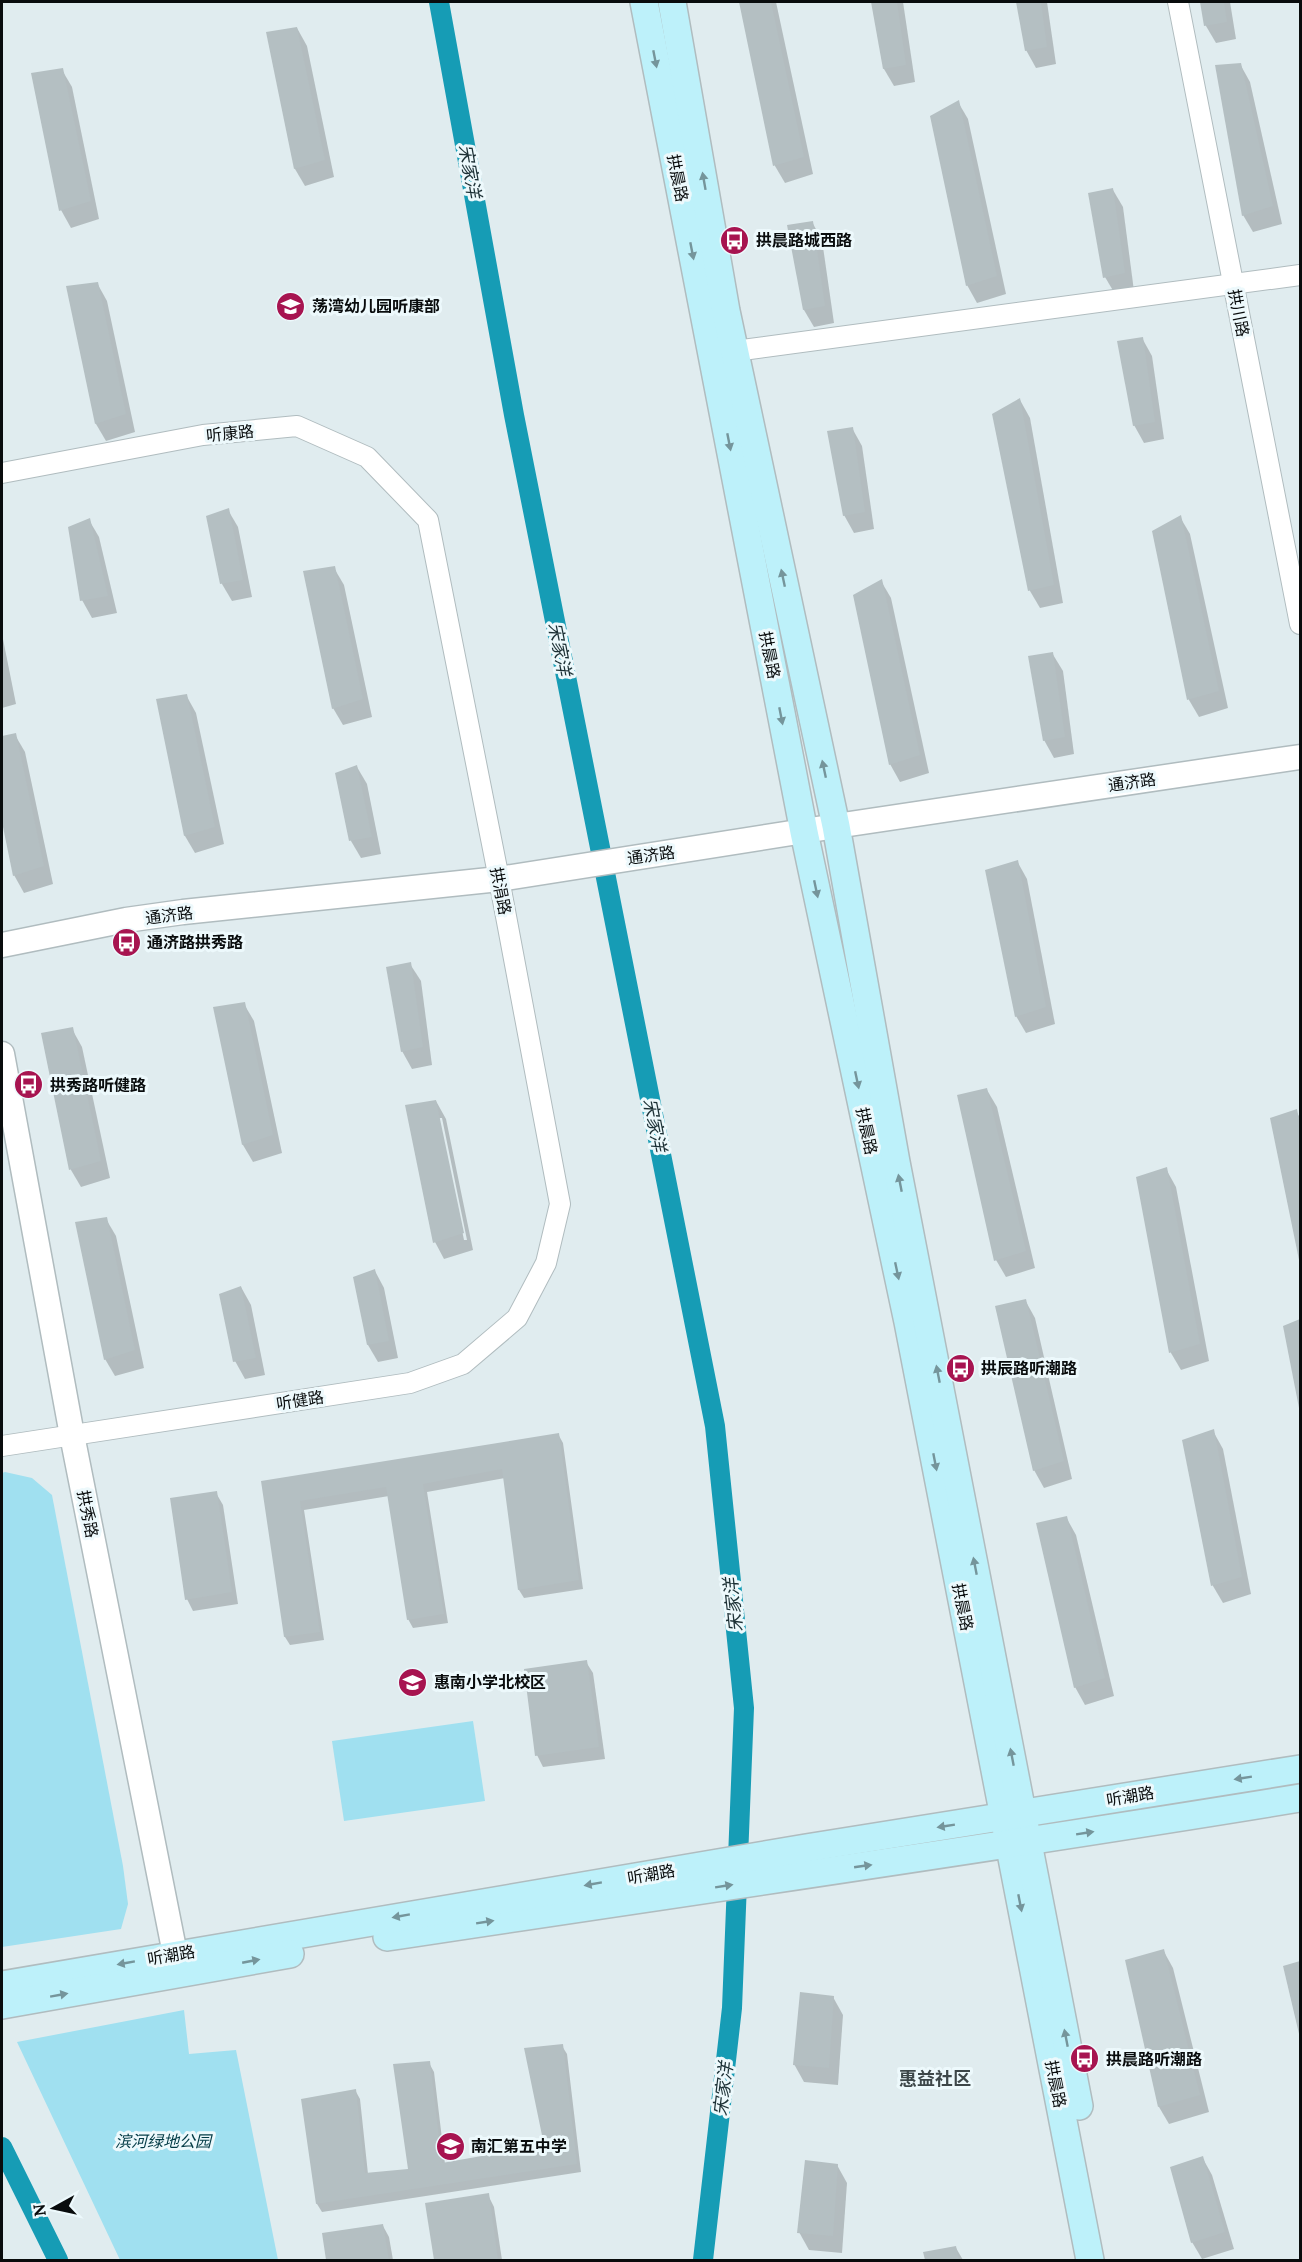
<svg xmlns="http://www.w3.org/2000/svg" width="1302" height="2262" font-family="Lora,'Noto Sans SC',serif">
	<rect width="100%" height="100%" fill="#e0ecef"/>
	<g fill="#a0e0f0">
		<path d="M5,1472l27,6 20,17 71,371 5,38 -7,25 -119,18v-474z"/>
		<path d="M473,1721l12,80 -141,20 -12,-80z"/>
		<path d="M184,2010l5,44 47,-4 42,210h-158l-103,-218z"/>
	</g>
	<g fill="#0003" fill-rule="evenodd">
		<path d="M740,2h36l37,172 -28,9 -10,-17z"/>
		<path d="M872,2h31l12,80 -21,4 -10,-17z"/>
		<path d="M1017,2h30l9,62 -20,4 -10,-18z"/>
		<path d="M1201,2h29l6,37 -20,4 -10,-17z"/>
		<path d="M297,28l10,18 27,131 -29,9 -10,-17 -27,-136z"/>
		<path d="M1240,64l10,18 32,142 -29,8 -10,-17z"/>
		<path d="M62,70l10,17 27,132 -28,9 -10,-18z"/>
		<path d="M958,102l10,17 38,175 -29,9 -10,-18z"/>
		<path d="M1113,190l10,17 11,84 -19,3 -10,-17z"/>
		<path d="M812,222l10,18 12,83 -20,4 -10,-17z"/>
		<path d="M97,283l10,18 28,131 -29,9 -10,-17z"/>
		<path d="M1142,338l10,18 12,83 -20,4 -10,-18z"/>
		<path d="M1020,400l10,18 33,185 -23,5 -10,-17 -37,-176z"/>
		<path d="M852,428l10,18 12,83 -20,4 -10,-18z"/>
		<path d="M228,510l10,17 14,70 -20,4 -10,-17z"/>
		<path d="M1180,517l10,17 38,174 -29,9 -10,-17 -35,-168z"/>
		<path d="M89,520l10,17 18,76 -25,5 -10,-18z"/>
		<path d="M334,568l10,17 28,132 -29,8 -10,-17z"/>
		<path d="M881,581l10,17 38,175 -29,9 -10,-18z"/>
		<path d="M2,634l14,70 -14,4z"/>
		<path d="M1052,653l11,18 11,83 -20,4 -10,-18z"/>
		<path d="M186,695l10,18 28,131 -29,9 -10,-17z"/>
		<path d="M15,735l10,17 28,132 -29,9 -10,-18 -12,-60v-78z"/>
		<path d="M357,767l10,17 14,70 -20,4 -10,-17z"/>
		<path d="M1017,861l10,18 28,145 -29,9 -10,-17z"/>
		<path d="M410,964l11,17 11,84 -20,4 -10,-18z"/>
		<path d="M244,1004l10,17 28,132 -29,9 -10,-17z"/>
		<path d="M72,1029l10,18 28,131 -29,9 -10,-17 -28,-136z"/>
		<path d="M987,1090l10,17 38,161 -29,9 -10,-17z"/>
		<path d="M436,1101l10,18 27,131 -29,9 -9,-17zM439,1118h3l25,122h-3z"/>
		<path d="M1296,1111l4,7v142l-28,-141z"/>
		<path d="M1166,1169l10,18 33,174 -28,9 -10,-17 -33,-175z"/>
		<path d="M106,1219l10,17 28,132 -29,8 -10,-17z"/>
		<path d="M375,1271l9,17 14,70 -20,4 -10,-17z"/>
		<path d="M241,1287l10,18 14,70 -20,4 -10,-18z"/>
		<path d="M1025,1300l10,18 37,161 -28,9 -10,-18z"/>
		<path d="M1300,1321v85l-15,-79z"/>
		<path d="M1213,1431l10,18 28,145 -28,9 -10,-17 -30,-145z"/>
		<path d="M558,1434l5,9 20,146 -59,9 -5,-8 -14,-112 -78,14 21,131 -35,5 -5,-9 -19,-123 -85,14 20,130 -34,5 -5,-8 -22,-155z"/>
		<path d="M216,1493l7,12 15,99 -45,7 -6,-12z"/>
		<path d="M1066,1517l10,18 38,161 -29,9 -10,-18z"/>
		<path d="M586,1662l7,11 12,86 -62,8 -6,-12z"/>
		<path d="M1163,1950l10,18 36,144 -40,12 -10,-17 -32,-146z"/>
		<path d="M1300,1962v73l-16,-68z"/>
		<path d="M833,1997l10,18 -5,70 -34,-3 -10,-18z"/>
		<path d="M562,2046l5,8 14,118 -259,40 -5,-8 -14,-104 52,-10 5,9 8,75 42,-3 19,-108 5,9 11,92 101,-18z"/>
		<path d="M1202,2157l10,18 22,74 -32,10 -10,-17z"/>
		<path d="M837,2165l10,18 -5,70 -33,-3 -10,-18z"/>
		<path d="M488,2195l6,12 8,53h-66l-9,-56z"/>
		<path d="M383,2226l6,11 4,23h-65l-4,-26z"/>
		<path d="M956,2248l7,12h-37l-1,-7z"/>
	</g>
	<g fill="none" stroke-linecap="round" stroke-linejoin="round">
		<g stroke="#169cb5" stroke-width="20">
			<path d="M439,2l75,413 201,1011 29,282 -12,300 -29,252"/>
			<path d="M2,2147l56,113"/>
		</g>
	</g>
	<g fill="#b4bfc2">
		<path d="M739,2h32l33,155 -31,9z"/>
		<path d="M871,2h26l9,63 -23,4z"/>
		<path d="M1016,2h25l6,45 -22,4z"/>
		<path d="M1200,2h24l3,20 -23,4z"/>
		<path d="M297,27l28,133 -31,9 -28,-137z"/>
		<path d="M1241,63l32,143 -31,10 -27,-151z"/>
		<path d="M63,68l28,133 -32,10 -28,-138z"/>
		<path d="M959,100l38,176 -31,10 -36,-170z"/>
		<path d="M1113,188l12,85 -22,5 -15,-85z"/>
		<path d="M813,221l12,85 -22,4 -16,-85z"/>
		<path d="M98,282l28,132 -31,10 -29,-138z"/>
		<path d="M1143,337l12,85 -22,4 -16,-85z"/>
		<path d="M1020,398l34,187 -26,6 -36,-177z"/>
		<path d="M853,427l12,85 -22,4 -16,-85z"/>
		<path d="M229,508l14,72 -23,4 -14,-68z"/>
		<path d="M1181,515l38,176 -32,9 -35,-169z"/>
		<path d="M90,518l18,78 -28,5 -12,-74z"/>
		<path d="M335,566l28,133 -31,10 -29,-138z"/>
		<path d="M882,579l38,176 -31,10 -36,-170z"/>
		<path d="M1053,652l12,85 -22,4 -15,-85z"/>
		<path d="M187,694l28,133 -31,9 -28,-137z"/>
		<path d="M16,733l28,133 -31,10 -11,-54v-86z"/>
		<path d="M357,765l15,72 -23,4 -14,-68z"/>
		<path d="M1018,860l28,147 -31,10 -30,-147z"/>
		<path d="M411,962l12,85 -22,5 -15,-85z"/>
		<path d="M245,1002l28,133 -31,10 -29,-138z"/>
		<path d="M73,1027l28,134 -32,9 -28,-137z"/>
		<path d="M987,1088l39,163 -32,10 -37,-166z"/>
		<path d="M436,1100l28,133 -31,10 -28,-138z"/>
		<path d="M1297,1109l3,16v134l-1,1 -29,-142z"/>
		<path d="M1167,1167l33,177 -31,9 -33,-176z"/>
		<path d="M107,1217l28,133 -31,10 -29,-138z"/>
		<path d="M375,1269l14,72 -22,4 -14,-68z"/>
		<path d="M241,1286l15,72 -23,4 -14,-68z"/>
		<path d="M1026,1299l38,162 -31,10 -38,-165z"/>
		<path d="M1300,1319v89h-1l-16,-82z"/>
		<path d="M1214,1429l28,148 -31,9 -29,-146z"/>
		<path d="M559,1433l20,147 -61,10 -16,-121 -79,15 21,130 -37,6 -21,-133 -86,14 20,131 -36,5 -23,-156z"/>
		<path d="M217,1491l15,101 -47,8 -15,-102z"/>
		<path d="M1067,1516l38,162 -31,10 -38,-165z"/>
		<path d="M587,1660l12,87 -64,9 -11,-87z"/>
		<path d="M1164,1949l36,146 -42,12 -33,-147z"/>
		<path d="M1300,1961v77l-17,-72z"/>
		<path d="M800,1992l34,4 -5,72 -36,-3z"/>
		<path d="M563,2044l14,120 -261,40 -15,-105 55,-10 9,84 43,-4 -15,-105 37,-3 12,102 102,-18 -20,-97z"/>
		<path d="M1203,2156l22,76 -34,11 -21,-76z"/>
		<path d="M805,2160l33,4 -5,72 -36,-3z"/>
		<path d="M489,2193l9,67h-64l-9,-57z"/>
		<path d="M383,2224l6,36h-63l-4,-27z"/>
		<path d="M956,2246l3,14h-34l-2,-8z"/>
	</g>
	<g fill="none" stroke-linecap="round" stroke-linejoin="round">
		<defs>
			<g id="minor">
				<path d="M1178,2l122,622"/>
				<path d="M735,351l565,-76"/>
				<path d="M2,473l201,-38 94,-9 70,31 61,63 71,359 61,325 -14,59 -29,55 -54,46 -53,19 -408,63"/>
			</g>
			<g id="tertiary">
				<path d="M2,945l124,-25 57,-8 316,-33 337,-53 464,-69"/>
				<path d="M2,1054l70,381 107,539"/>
			</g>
			<g id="secondary">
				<path d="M644,2l160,830 104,490 182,938"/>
				<path d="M672,2l54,309 110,515 60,336 183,944"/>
				<path d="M387,1937c304,-46 609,-89 913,-139"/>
				<path d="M2,1985l804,-137 494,-79"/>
				<path d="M2,2005l288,-51"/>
			</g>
		</defs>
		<use href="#minor" stroke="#b0bcbf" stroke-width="22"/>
		<use href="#tertiary" stroke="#b0bcbf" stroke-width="27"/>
		<use href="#secondary" stroke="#b0bcbf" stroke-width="30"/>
		<use href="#minor" stroke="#fff" stroke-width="20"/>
		<use href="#tertiary" stroke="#fff" stroke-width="24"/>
		<use href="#secondary" stroke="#bdf1fa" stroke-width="27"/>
	</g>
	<defs><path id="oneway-solid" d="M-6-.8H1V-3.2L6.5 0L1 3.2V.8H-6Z" transform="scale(1.5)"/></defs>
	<g fill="#75959b">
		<use href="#oneway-solid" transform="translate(655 59) rotate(79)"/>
		<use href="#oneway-solid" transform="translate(704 181) rotate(-100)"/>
		<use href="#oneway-solid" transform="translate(692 251) rotate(79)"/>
		<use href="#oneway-solid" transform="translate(729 442) rotate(79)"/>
		<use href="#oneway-solid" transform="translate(783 578) rotate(-102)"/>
		<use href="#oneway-solid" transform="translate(781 716) rotate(79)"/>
		<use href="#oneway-solid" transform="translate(824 769) rotate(-102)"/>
		<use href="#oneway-solid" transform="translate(816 889) rotate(78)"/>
		<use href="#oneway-solid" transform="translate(857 1080) rotate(78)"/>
		<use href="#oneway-solid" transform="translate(900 1183) rotate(-101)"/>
		<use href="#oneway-solid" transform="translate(897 1271) rotate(78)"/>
		<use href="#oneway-solid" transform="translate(938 1374) rotate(-101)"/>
		<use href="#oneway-solid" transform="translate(935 1462) rotate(79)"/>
		<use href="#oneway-solid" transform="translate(975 1566) rotate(-101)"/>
		<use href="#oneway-solid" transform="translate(1012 1757) rotate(-101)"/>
		<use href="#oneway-solid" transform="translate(1243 1778) rotate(171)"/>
		<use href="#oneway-solid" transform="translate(946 1826) rotate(171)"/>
		<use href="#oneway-solid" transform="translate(1085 1833) rotate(-9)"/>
		<use href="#oneway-solid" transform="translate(863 1866) rotate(-8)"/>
		<use href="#oneway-solid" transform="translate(593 1884) rotate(170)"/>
		<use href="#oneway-solid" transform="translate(724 1886) rotate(-9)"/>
		<use href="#oneway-solid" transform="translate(1020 1903) rotate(79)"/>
		<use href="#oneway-solid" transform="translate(401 1916) rotate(170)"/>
		<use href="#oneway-solid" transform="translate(485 1922) rotate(-9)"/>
		<use href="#oneway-solid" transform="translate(251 1961) rotate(-11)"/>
		<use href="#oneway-solid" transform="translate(126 1963) rotate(170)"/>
		<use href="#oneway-solid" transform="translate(59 1995) rotate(-10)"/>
		<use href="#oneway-solid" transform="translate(1066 2038) rotate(-101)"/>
	</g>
	<defs>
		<symbol id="bus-disc" viewBox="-11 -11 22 22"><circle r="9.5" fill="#a71450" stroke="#edf9fc"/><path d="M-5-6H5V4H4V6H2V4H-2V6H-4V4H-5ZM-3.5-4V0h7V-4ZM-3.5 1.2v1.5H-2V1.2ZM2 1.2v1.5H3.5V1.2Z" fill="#fff"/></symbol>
		<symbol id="school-disc" viewBox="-11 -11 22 22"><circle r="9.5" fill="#a71450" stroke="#edf9fc"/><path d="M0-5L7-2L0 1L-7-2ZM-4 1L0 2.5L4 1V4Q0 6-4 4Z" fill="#fff"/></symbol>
	</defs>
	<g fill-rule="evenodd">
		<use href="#bus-disc" x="718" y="224" width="33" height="33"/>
		<use href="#school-disc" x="274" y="290" width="33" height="33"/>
		<use href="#bus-disc" x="110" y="926" width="33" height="33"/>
		<use href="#bus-disc" x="12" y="1068" width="33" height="33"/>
		<use href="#bus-disc" x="944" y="1352" width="33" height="33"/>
		<use href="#school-disc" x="396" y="1666" width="33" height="33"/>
		<use href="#bus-disc" x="1068" y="2042" width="33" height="33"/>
		<use href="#school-disc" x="434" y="2130" width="33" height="33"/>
	</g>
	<g text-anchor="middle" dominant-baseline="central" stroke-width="6" stroke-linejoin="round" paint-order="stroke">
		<g font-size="16" fill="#090c0d" stroke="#edf9fc">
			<text transform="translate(678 178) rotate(79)">拱晨路</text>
			<text transform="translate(1239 313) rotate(79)">拱川路</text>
			<text transform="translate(230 433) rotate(-6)">听康路</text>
			<text transform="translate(770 655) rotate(79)">拱晨路</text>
			<text transform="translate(1132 782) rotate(-8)">通济路</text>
			<text transform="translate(651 855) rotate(-8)">通济路</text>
			<text transform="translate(501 891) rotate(79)">拱涓路</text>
			<text transform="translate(169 915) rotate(-7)">通济路</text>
			<text transform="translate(867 1131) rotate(78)">拱晨路</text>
			<text transform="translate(300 1400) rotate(-9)">听健路</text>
			<text transform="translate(88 1514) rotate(79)">拱秀路</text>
			<text transform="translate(963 1607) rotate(79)">拱晨路</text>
			<text transform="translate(1130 1796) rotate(-10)">听潮路</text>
			<text transform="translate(651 1874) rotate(-10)">听潮路</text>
			<text transform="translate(171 1955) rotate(-10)">听潮路</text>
			<text transform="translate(1056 2084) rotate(79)">拱晨路</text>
		</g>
		<g font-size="16" font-weight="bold" fill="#090c0d" stroke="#edf9fc" text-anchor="start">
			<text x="756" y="240">拱晨路城西路</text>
			<text x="312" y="306">荡湾幼儿园听康部</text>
			<text x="147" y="942">通济路拱秀路</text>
			<text x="50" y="1085">拱秀路听健路</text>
			<text x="981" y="1368">拱辰路听潮路</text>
			<text x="434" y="1682">惠南小学北校区</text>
			<text x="1106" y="2059">拱晨路听潮路</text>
			<text x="471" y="2146">南汇第五中学</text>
		</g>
		<g font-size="16" font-style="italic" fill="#023a45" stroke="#edf9fc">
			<text x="163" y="2141">滨河绿地公园</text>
		</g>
		<g font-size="18" font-style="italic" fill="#1c3035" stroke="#edf9fc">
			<text transform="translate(470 171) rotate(80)">宋家洋</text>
			<text transform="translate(560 649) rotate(79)">宋家洋</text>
			<text transform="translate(655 1125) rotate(79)">宋家洋</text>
			<text transform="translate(733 1605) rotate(-96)">宋家洋</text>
			<text transform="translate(723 2089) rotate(-83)">宋家洋</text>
		</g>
		<g font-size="18" font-weight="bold" fill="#3d4749" stroke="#edf9fc">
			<text x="935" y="2078">惠益社区</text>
		</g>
	</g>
	<rect width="1302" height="2262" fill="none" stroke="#090c0d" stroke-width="6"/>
	<g transform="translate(54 2208) rotate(262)" stroke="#edf9fc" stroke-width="4.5" paint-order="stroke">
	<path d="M0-4.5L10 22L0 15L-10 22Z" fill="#090c0d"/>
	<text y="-9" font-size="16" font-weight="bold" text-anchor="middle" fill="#090c0d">N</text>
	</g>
</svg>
